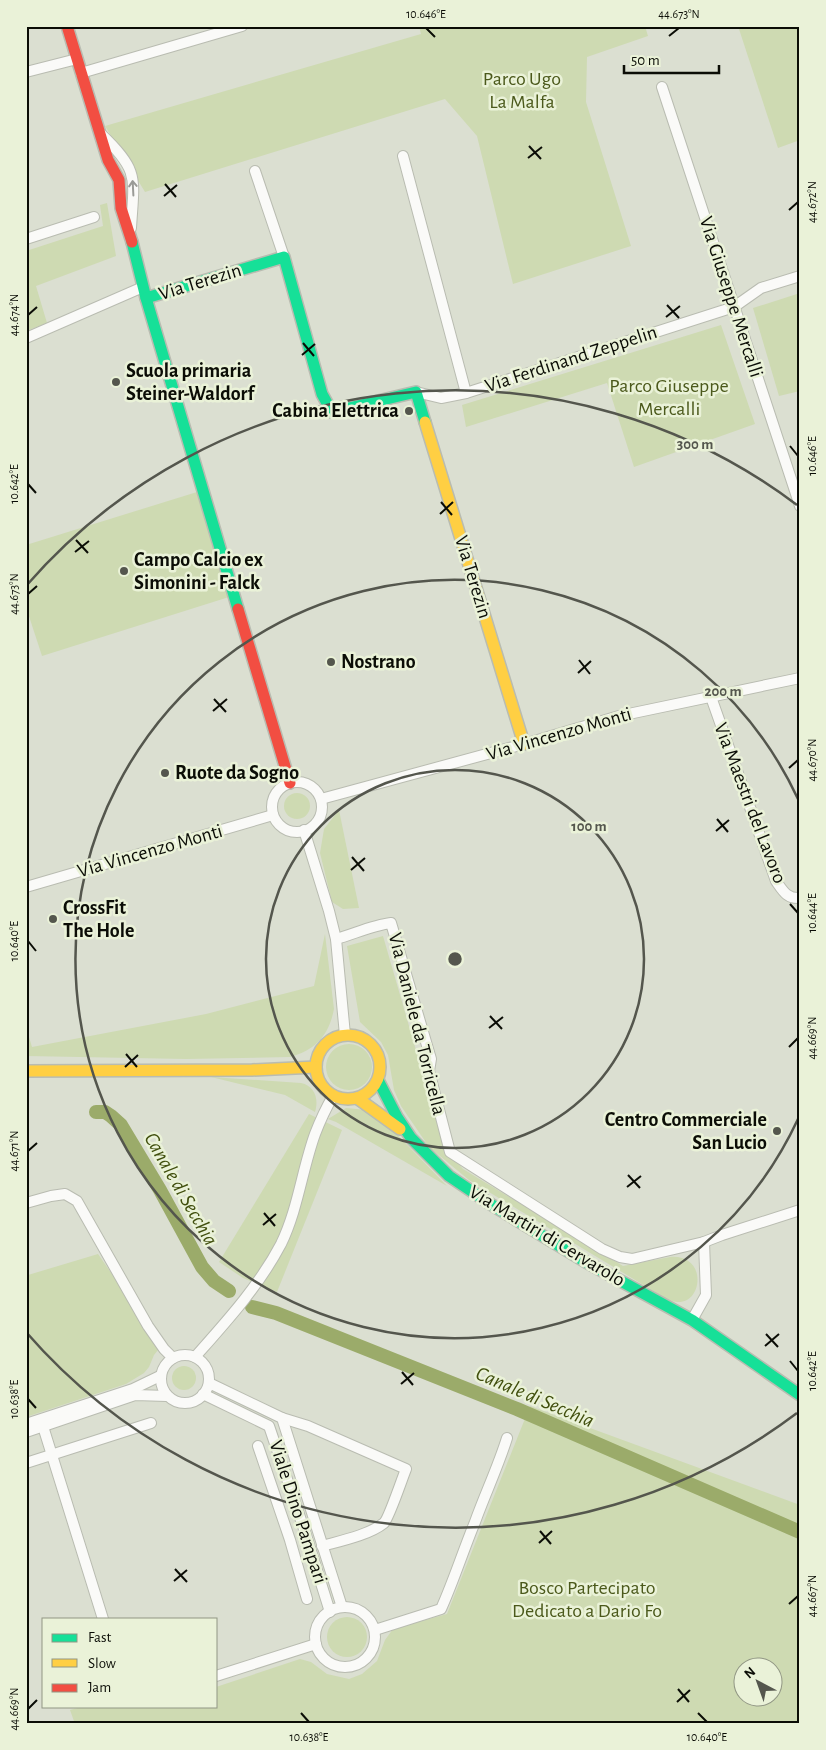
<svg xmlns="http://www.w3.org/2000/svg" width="826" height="1750" font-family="'Alegreya Sans',sans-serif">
	<rect width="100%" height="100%" fill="#dbdfd1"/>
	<g fill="#cedab2" fill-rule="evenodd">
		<path d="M419,26h226l3,10 -61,21 -1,45 45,144 -118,38 -36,-148 -32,-37 -300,93 -40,-66 316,-92z"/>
		<path d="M738,26h62v114l-22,8z"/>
		<path d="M107,203l9,53 -80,30 11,37 -21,8v-80l77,-25 -3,-21z"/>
		<path d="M800,293v98l-21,5 -26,-88z"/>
		<path d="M721,325l34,99 -121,43 -27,-84 -141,44 -4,-22z"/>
		<path d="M197,492l32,105 -187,59 -16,-49v-62z"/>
		<circle cx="297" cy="806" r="13"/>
		<path d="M339,810l20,98 -16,1 -11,-7 -12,-49 4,-24z"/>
		<path d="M325,934l9,75c-5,26 -18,41 -44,48l-104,2 -160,-3v-29l6,20 174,-33 108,-28z"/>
		<path d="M383,936l61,211 19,22 160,97 47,-9c38,-3 33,47 7,45 -4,0 -8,-3 -12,-4l-196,-118 -40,-33 -28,-41 -7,-16 -6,-35 -7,-13 -21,-20 -13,-76z"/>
		<circle cx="349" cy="1067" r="23"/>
		<path d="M211,1077l90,6c14,3 18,16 14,29l-30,-17z"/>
		<path d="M346,1108l21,2 16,10 64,66 -111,-64 -8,-3z"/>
		<path d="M309,1114l33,16 -65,162 -34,-14 -24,-16z"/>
		<path d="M98,1254l66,95 -6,1 -4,5 -5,12 -5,6 -18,11 -100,33v-146l2,4z"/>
		<circle cx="184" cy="1378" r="12"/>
		<path d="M530,1406l270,99v219h-725l-5,-14c15,-5 51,-6 67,-4 8,1 11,3 19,0h60v-19l84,-28 11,3 16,12 22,5 13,-5 15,-13 8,-21 8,-11 54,-15zM744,1668h30v30h-30z"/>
		<circle cx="347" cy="1637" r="20"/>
	</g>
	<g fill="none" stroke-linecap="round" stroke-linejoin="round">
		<g stroke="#9bab6a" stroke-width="14">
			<path d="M96,1112h9l6,4 10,9 39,65 42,77 12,14 15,10"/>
			<path d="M252,1307l24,6 241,96 283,123"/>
		</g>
		<defs>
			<g id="street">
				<path d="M26,72l51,-13"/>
				<path d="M81,73l161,-47"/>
				<path d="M662,87l138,419"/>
				<path d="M101,134c39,37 33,44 30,94"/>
				<path d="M403,156l63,237"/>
				<path d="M255,171l29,86"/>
				<path d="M26,239l68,-22"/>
				<path d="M26,338l117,-51"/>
				<path d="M416,392l25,6 25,-5 268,-86 27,-19 39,-12"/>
				<path d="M711,697l65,184c7,10 11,18 24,17"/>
				<circle cx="297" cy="807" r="25"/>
				<path d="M321,799l203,-55 95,-28 181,-38"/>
				<path d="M304,830l25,81 7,28 9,96"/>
				<path d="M26,887l247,-72"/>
				<path d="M336,939c18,-5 37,-14 55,-16l40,136 -2,12 21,81 152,97 18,8 12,2 72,-17 2,53 -14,25"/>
				<path d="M26,1203l25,-7 14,-2 12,7 71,125 16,23 9,9"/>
				<path d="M704,1242l18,-7 78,-25"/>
				<circle cx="185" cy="1379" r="24"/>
				<path d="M195,1357c31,-35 64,-71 86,-113 17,-35 21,-74 34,-110 5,-13 11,-26 18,-38"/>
				<path d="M209,1383l73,35 60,189"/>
				<path d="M203,1394l66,32 37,109 24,77"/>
				<path d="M282,1418l26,8 98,43c-4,10 -17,49 -22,54 -15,12 -44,18 -62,23"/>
				<path d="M41,1420l62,199"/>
				<path d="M26,1424l107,-35 27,-13"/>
				<path d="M26,1432l109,-37 32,1"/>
				<path d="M258,1446l32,94 17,59"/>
				<path d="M26,1463l125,-40"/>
				<circle cx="345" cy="1637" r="30"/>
				<path d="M375,1630l66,-21c13,-29 22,-58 34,-87 10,-28 23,-55 32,-84"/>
				<path d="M216,1676l100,-32"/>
			</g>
			<g id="fast">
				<path d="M132,242l14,56 92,311"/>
				<path d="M146,298l138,-41 38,137 10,18 84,-20 9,30"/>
				<path d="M378,1080l19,37 14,21 38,38 43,29 94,57 106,58 108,75"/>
			</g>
			<g id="slow">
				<path d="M425,422l99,322"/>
				<circle cx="348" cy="1067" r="32"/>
				<path d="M26,1071l226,-1 64,-3"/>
				<path d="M357,1098l43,31"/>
			</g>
			<g id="jam">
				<path d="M67,26l41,134 11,20 2,28 11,34"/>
				<path d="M238,609l52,174"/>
			</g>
		</defs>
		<use href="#street" stroke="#b9bcb1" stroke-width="12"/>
		<use href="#fast" stroke="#b9bcb1" stroke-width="14"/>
		<use href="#slow" stroke="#b9bcb1" stroke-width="14"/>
		<use href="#jam" stroke="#b9bcb1" stroke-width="14"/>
		<use href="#street" stroke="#fafaf8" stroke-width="10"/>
		<use href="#fast" stroke="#16e098" stroke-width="11"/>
		<use href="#slow" stroke="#ffcf43" stroke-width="11"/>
		<use href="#jam" stroke="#f24e42" stroke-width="11"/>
	</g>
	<defs><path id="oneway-shaft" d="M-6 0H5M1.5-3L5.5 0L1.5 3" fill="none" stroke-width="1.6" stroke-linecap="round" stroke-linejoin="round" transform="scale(1.25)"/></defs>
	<use stroke="#9a9b97" href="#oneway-shaft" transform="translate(133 188) rotate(-93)"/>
	<path fill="none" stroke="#0b0d06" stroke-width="2" d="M426,28l9,9M669,36l10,-8M529,146l12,13M528,158l14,-11M165,184l11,13M164,196l13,-11M789,210l9,-8M667,305l12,13M28,315l9,-8M666,317l14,-11M303,343l11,13M302,355l13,-11M790,446l8,10M28,484l8,9M441,502l11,13M440,514l13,-12M76,540l12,13M75,552l14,-11M28,594l9,-8M579,660l11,14M578,673l13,-12M214,699l12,13M213,711l14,-12M789,768l9,-8M717,819l11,13M716,831l13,-11M352,857l12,14M351,870l14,-12M790,904l8,9M28,941l8,10M490,1016l12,13M489,1028l14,-11M789,1047l9,-9M126,1054l11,13M125,1067l13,-12M28,1151l9,-8M628,1175l12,13M627,1187l14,-11M264,1213l11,13M263,1225l13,-11M766,1334l12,13M765,1346l14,-12M790,1361l8,10M402,1372l11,13M401,1384l13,-11M28,1399l8,9M540,1531l11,13M539,1543l13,-12M175,1569l12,13M174,1581l13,-11M789,1604l9,-8M678,1689l11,13M677,1702l13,-12M28,1709l9,-9M301,1713l8,9M698,1713l9,9"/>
	<g fill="none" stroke="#54564d" stroke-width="2.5">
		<circle cx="455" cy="959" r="189"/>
		<path d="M798 1119A379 379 0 1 1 798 799"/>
		<path d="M797 1413A568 568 0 0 1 26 1332M26 586A568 568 0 0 1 797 505"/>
	</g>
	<g fill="#54564d" stroke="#eaf2d8" stroke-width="2">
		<circle cx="116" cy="382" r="5"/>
		<circle cx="409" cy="411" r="5"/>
		<circle cx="124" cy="571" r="5"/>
		<circle cx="331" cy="662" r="5"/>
		<circle cx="165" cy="773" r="5"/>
		<circle cx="53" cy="919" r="5"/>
		<circle cx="777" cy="1131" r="5"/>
	</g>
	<g text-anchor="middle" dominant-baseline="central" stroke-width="5" stroke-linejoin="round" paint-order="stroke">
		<g font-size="20" fill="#4b591b" stroke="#eaf2d8">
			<text x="522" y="79">Parco Ugo<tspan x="522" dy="23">La Malfa</tspan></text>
			<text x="669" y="386">Parco Giuseppe<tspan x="669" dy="23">Mercalli</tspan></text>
			<text x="587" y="1588">Bosco Partecipato<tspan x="587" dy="23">Dedicato a Dario Fo</tspan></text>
		</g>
		<g font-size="20" fill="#0b0d06" stroke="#eaf2d8">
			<text transform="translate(200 282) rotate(-17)">Via Terezin</text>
			<text transform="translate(731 297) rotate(72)">Via Giuseppe Mercalli</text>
			<text transform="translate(571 359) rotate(-18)">Via Ferdinand Zeppelin</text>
			<text transform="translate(473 577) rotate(73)">Via Terezin</text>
			<text transform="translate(559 734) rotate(-16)">Via Vincenzo Monti</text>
			<text transform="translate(750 803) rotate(69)">Via Maestri del Lavoro</text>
			<text transform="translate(150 851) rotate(-16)">Via Vincenzo Monti</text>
			<text transform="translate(417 1024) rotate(76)">Via Daniele da Torricella</text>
			<text transform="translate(547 1236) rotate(31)">Via Martiri di Cervarolo</text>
			<text transform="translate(298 1512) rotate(72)">Viale Dino Pampari</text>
		</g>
		<g font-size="20" font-weight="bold" fill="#0b0d06" stroke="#eaf2d8" text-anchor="start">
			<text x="126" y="371">Scuola primaria<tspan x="126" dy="23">Steiner-Waldorf</tspan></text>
			<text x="399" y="411" text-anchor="end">Cabina Elettrica</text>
			<text x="134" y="560">Campo Calcio ex<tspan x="134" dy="23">Simonini - Falck</tspan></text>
			<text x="341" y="662">Nostrano</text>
			<text x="175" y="773">Ruote da Sogno</text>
			<text x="63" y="908">CrossFit<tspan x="63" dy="23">The Hole</tspan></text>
			<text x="767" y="1120" text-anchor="end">Centro Commerciale<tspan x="767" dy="23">San Lucio</tspan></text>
		</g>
		<g font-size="21" font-style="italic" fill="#414f0e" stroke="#eaf2d8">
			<text transform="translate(181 1189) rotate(60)">Canale di Secchia</text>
			<text transform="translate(535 1397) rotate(23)">Canale di Secchia</text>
		</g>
	</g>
	<circle cx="455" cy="959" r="8" fill="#54564d" stroke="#eaf2d8" stroke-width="2.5"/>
	<g font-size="15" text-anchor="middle" font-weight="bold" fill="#54564d" stroke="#eaf2d8" stroke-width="5" stroke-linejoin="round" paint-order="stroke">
		<text x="695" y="449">300 m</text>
		<text x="723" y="696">200 m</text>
		<text x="589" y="831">100 m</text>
	</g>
	<rect width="826" height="1750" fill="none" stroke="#eaf2d8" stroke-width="55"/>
	<rect x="42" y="1618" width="175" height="90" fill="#eaf2d8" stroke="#919684"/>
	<rect x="52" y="1634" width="25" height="8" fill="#16e098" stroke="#919684"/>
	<text x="88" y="1642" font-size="15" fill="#0b0d06">Fast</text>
	<rect x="52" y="1659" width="25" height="8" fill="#ffcf43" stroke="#919684"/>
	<text x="88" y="1668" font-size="15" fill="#0b0d06">Slow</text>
	<rect x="52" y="1684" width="25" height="8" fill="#f24e42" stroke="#919684"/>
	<text x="88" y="1692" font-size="15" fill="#0b0d06">Jam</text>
	<g transform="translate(758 1682) rotate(319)"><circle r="24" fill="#eaf2d8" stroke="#919684"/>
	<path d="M0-4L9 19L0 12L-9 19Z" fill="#54564d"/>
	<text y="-8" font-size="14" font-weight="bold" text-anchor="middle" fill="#0b0d06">N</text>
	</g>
	<path d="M624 65v8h95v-8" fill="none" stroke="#0b0d06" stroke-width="2.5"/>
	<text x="631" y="65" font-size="15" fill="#0b0d06" stroke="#eaf2d8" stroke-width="4" paint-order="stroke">50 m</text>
	<rect x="28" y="28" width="770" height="1694" fill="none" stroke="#0b0d06" stroke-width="2"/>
	<g font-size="12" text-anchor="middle" fill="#0b0d06">
		<text x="426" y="18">10.646°E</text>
		<text x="679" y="18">44.673°N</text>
		<text transform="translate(812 202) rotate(-90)" y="4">44.672°N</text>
		<text transform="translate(14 315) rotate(-90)" y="4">44.674°N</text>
		<text transform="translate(812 456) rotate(-90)" y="4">10.646°E</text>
		<text transform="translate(14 484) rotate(-90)" y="4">10.642°E</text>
		<text transform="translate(14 594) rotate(-90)" y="4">44.673°N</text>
		<text transform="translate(812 760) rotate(-90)" y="4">44.670°N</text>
		<text transform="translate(812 913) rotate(-90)" y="4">10.644°E</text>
		<text transform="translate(14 941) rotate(-90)" y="4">10.640°E</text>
		<text transform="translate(812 1038) rotate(-90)" y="4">44.669°N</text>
		<text transform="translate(14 1151) rotate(-90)" y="4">44.671°N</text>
		<text transform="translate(812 1371) rotate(-90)" y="4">10.642°E</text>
		<text transform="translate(14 1399) rotate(-90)" y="4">10.638°E</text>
		<text transform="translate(812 1596) rotate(-90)" y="4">44.667°N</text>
		<text transform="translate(14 1709) rotate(-90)" y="4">44.669°N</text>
		<text x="309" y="1741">10.638°E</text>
		<text x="707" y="1741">10.640°E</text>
	</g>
</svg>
